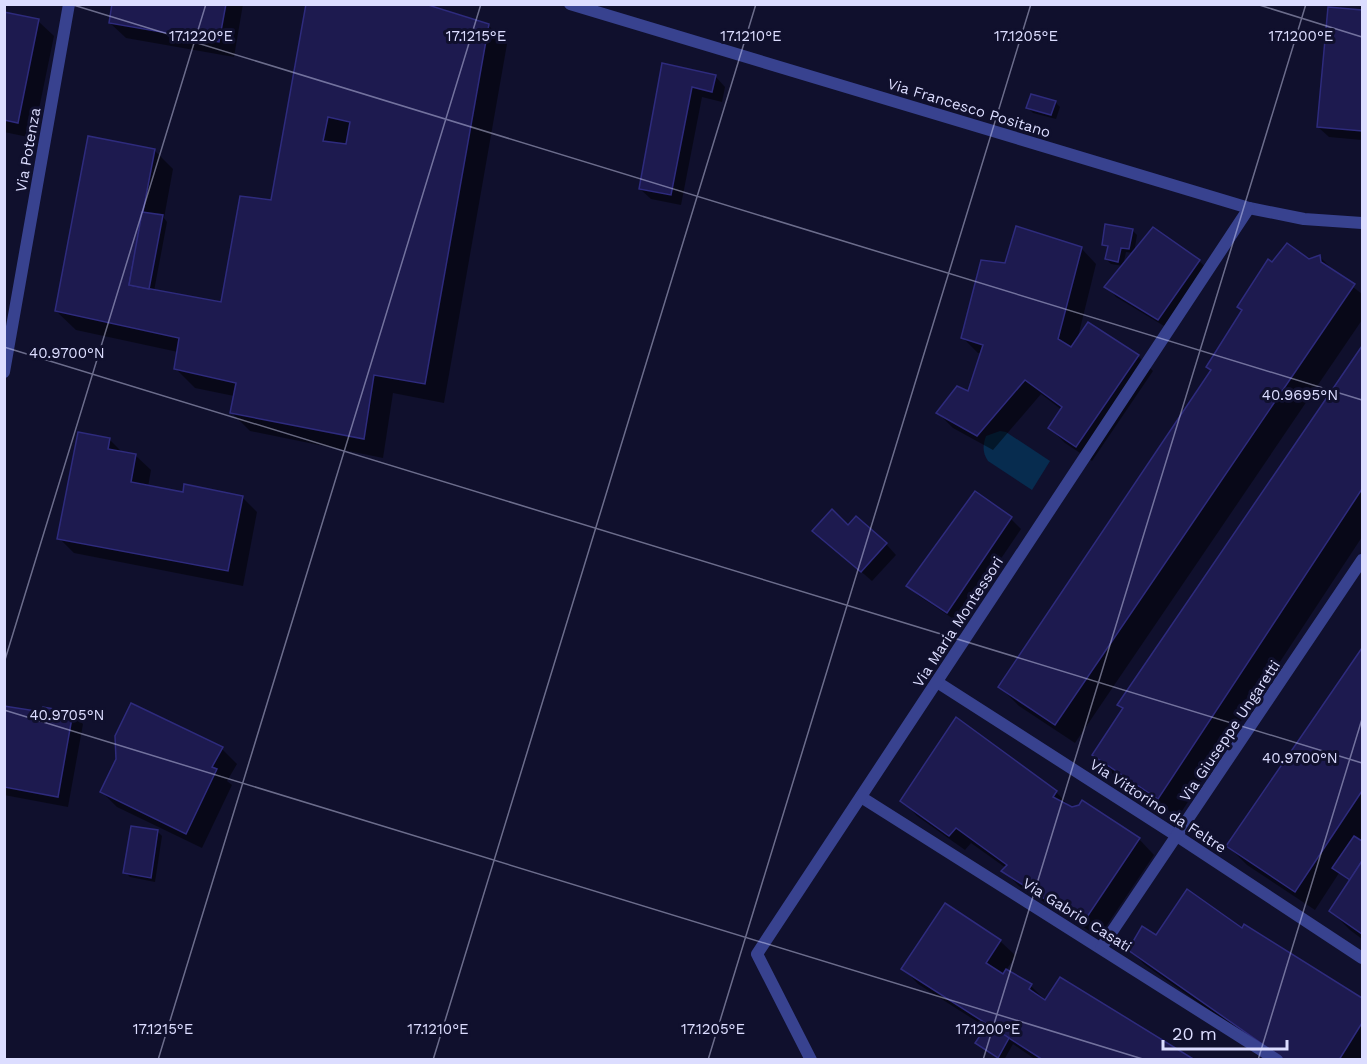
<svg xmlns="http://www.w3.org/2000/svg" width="1367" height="1064" font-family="'Work Sans',sans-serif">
	<rect width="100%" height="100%" fill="#10102d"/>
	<path fill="#072c4f" d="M1000,431l6,1 44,29 -18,29 -44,-29c-6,-9 -5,-16 -2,-25z"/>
	<g fill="#0007">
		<path d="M114,4h129l-9,53 -108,-19 -16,-15z"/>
		<path d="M307,4l181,21 19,19 -63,359 -51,-10 -10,65 -133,-27 -19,-19 3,-16 -39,-8 -20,-20 3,-16 -102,-22 -20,-19 98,-161 19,19 -9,49 3,4 -13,69 68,13 51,-103z"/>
		<path d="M1329,9l33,2v129l-33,-3 -11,-10z"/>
		<path d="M4,14l34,7 16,15 -21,102 -29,-6z"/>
		<path d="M663,65l52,11 10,11 -3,15 -20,-5 -21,108 -30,-6 -11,-10z"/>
		<path d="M1055,102l5,5 -4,12 -23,-6 -5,-5z"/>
		<path d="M1132,230l5,5 -3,18 65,8 11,10 -41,58 -53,-32 -10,-11 28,-33 -8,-1 -3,14 -12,-2 -5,-5 3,-10 -6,-5z"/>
		<path d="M1081,248l15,16 -19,77 61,15 15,15 -61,90 -27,-18 -15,-15 12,-18 -21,-16 -48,56 -40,-22 -15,-15 31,-20 13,-39 -4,-1 -15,-15 43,-74z"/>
		<path d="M1320,257l19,19 23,18v26l-287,423 -56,-37 -19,-19 212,-316 31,-60 -4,-4 34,-43 36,-3z"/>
		<path d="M1362,349v188l-184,280 -65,-43 -19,-19 30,-45 -5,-5z"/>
		<path d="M109,439l14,14 12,2 16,15 -3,17 36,7 58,3 15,15 -14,74 -169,-33 -15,-15z"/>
		<path d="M1011,519l10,10 -63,93 -39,-26 -11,-10z"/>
		<path d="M848,527l38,17 10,11 -24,26 -58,-50z"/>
		<path d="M1362,651v187l-2,4 2,1v96l-12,-9 -19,-19 20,-30 -12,-8 -24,37 -68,-45 -19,-19z"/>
		<path d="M4,707l39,7h29l11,10 -15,83 -64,-12z"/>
		<path d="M222,749l15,15 -10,17 5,4 -30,63 -85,-41 -15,-15z"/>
		<path d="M1056,792l16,17 67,30 15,16 -55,82 -80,-51 -15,-15 2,-3 -35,-25 -6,7 -48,-34 -15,-16z"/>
		<path d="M157,831l5,5 -7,46 -25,-5 -5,-5z"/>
		<path d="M1244,927l118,73v60h-82l-135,-95 -15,-15 26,-13 87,-6z"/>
		<path d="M1000,941l16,15 -10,14 25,16 15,15 146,59h-156l-23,-16 -9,16h-4l-23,-17 10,-15 -69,-44 -15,-16z"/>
	</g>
	<g fill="#1d1a4f" stroke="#2e2b7d" stroke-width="1.5" fill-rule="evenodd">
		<path d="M112,4h114l-7,38 -110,-19z"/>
		<path d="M306,4h119l64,20 -64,360 -51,-9 -10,64 -134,-26 6,-30 -62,-14 5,-31 -124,-27 33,-175 67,13 -26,136 92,17 19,-106 31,4zM328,117l22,5 -4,22 -23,-3z"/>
		<path d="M1328,7l34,3v121l-45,-4z"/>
		<path d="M4,12l35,7 -21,104 -14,-3z"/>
		<path d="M662,63l54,12 -4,17 -20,-5 -21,108 -32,-6z"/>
		<path d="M1031,94l25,7 -5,14 -25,-7z"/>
		<path d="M142,212l21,3 -14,74 -20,-4z"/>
		<path d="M1105,224l28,5 -4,20 -8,-1 -3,14 -13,-3 3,-13 -6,-1z"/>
		<path d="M1016,226l66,21 -24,92 13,8 17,-25 51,33 -63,92 -28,-19 14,-21 -37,-27 -48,56 -41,-23 21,-27 11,5 15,-46 -22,-7 20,-78 24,3z"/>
		<path d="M1153,227l47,33 -42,60 -54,-33z"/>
		<path d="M1287,243l22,16 11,-4 1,7 34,22 -300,441 -57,-38 213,-317 -5,-3 36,-57 -5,-3 31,-48 4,3z"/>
		<path d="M1362,346v143l-204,310 -66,-44 31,-47 -6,-3z"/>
		<path d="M78,432l32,6 -2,11 28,5 -5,28 52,10 1,-8 59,12 -15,75 -171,-32z"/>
		<path d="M975,491l37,26 -65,96 -41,-27z"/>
		<path d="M832,509l16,16 8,-9 31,27 -26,29 -49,-41z"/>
		<path d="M1362,648v143l-67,101 -69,-46z"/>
		<path d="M131,703l92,44 -11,20 5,2 -31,65 -86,-42 16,-33 -1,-23z"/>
		<path d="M4,706l38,6 1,-5 30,5 -15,85 -54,-10z"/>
		<path d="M956,717l101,74 -4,6 19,10 7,-2 3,-5 58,38 -57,85 -82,-52 6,-6 -51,-37 -7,8 -49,-35z"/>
		<path d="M131,826l27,4 -7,48 -28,-5z"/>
		<path d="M1354,836l8,5v20l-12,19 -18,-12z"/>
		<path d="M1362,861v73l-33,-23z"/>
		<path d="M1187,889l55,39 2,-4 118,74v25l-23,37h-54l-157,-110 14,-24 14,9z"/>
		<path d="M945,903l56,37 -15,23 17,11 3,-5 26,15 -3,5 16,11 15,-23 135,83h-152l-142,-91z"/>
		<path d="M988,1024l21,14 -11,20 -23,-15z"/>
	</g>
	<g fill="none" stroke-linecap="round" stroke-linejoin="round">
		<g stroke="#38428f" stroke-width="12">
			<path d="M570,4l679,204 55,11 58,4"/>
			<path d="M4,372l65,-368"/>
			<path d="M937,682l240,154 185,122"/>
			<path d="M861,797l416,263"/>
			<path d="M1101,948l261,-388"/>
			<path d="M811,1060l-54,-106 492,-746"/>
		</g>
	</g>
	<path fill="none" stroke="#dcddff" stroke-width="1.5" stroke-opacity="0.45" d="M70,4l1292,396M1256,4l106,33M4,347l1358,416M4,663l202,-659M4,710l1142,350M158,1060l323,-1056M433,1060l323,-1056M708,1060l323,-1056M983,1060l323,-1056M1258,1060l104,-341"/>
	<g text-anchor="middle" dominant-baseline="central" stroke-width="6" stroke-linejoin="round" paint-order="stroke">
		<g font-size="15" fill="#dcddff" stroke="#10102d">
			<text transform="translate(969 108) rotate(17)">Via Francesco Positano</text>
			<text transform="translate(28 150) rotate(-80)">Via Potenza</text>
			<text transform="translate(958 622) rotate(-57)">Via Maria Montessori</text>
			<text transform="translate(1230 731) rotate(-56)">Via Giuseppe Ungaretti</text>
			<text transform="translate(1158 806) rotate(33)">Via Vittorino da Feltre</text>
			<text transform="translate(1077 915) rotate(32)">Via Gabrio Casati</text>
		</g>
	</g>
	<g font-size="15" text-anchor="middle" fill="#dcddff" stroke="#10102d" stroke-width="6" stroke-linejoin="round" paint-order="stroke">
		<text x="201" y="41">17.1220°E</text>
		<text x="476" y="41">17.1215°E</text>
		<text x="751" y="41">17.1210°E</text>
		<text x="1026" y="41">17.1205°E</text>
		<text x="1301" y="41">17.1200°E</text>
		<text x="67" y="358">40.9700°N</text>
		<text x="1300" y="400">40.9695°N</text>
		<text x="67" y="720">40.9705°N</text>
		<text x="1300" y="763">40.9700°N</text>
		<text x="163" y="1034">17.1215°E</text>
		<text x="438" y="1034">17.1210°E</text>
		<text x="713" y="1034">17.1205°E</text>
		<text x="988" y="1034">17.1200°E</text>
	</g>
	<rect width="1367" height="1064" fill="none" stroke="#dcddff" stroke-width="12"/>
	<path d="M1163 1040v9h124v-9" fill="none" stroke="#dcddff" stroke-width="3"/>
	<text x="1172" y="1040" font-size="18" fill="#dcddff" stroke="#10102d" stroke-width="4.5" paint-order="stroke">20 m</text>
</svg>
